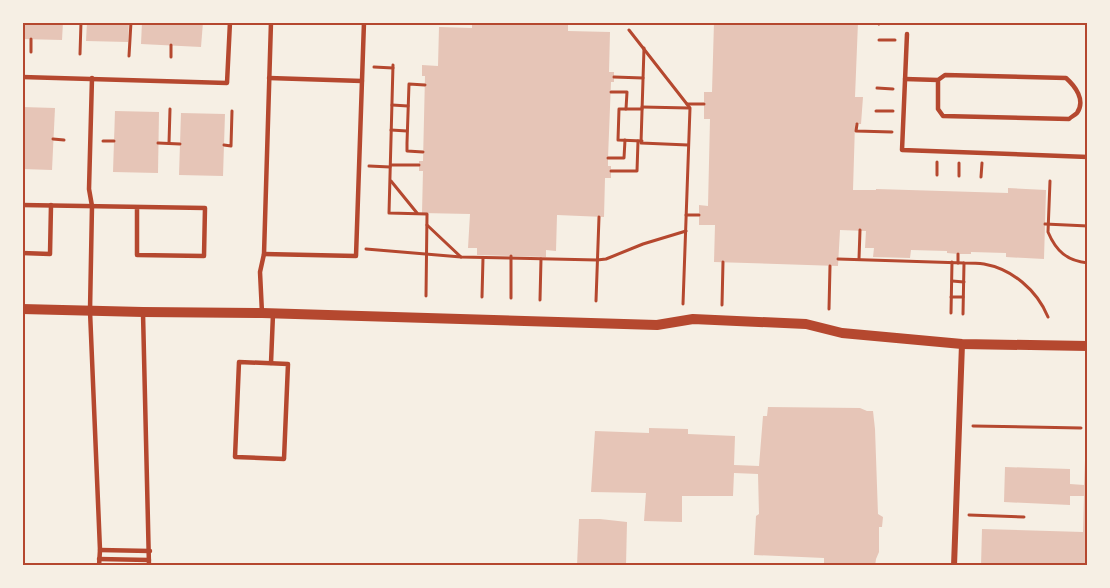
<svg xmlns="http://www.w3.org/2000/svg" width="1110" height="588" font-family="'Fira Sans',sans-serif">
	<rect width="100%" height="100%" fill="#f6efe4"/>
	<g fill="#e6c5b7">
		<path d="M22,22h41l-1,18 -40,-1z"/>
		<path d="M87,22h42l-1,20 -42,-1z"/>
		<path d="M142,22h61l-2,25 -60,-3z"/>
		<path d="M472,22h96v9l42,1 -1,40h5v10h-3l-3,76v8h3v12h-6l-1,39 -47,-2 -1,36 -10,-1v7l-69,-2v-7h-9l2,-34 -48,-1 1,-42h-4v-10h4l2,-85h-3v-11l16,1 1,-39 33,1z"/>
		<path d="M714,22h144l-3,75h8l-2,27h-6l-2,66h23v-1l132,4v-5l38,2 -2,69 -38,-2v-4l-35,-1v2h-13l-11,-1v-2l-36,-1 -1,8 -37,-1 1,-9h-9l1,-17 -26,-1 -2,36 -124,-4 1,-37h-16v-20l9,1 2,-87h-6v-27h8z"/>
		<path d="M22,107l33,1 -3,62 -30,-1z"/>
		<path d="M115,111l44,1 -1,61 -45,-1z"/>
		<path d="M181,113l44,1 -2,62 -44,-1z"/>
		<path d="M768,407l92,1 7,3h6l2,18 3,85 5,3 -1,10h-3v25l-3,7 -1,7h-51v-8l-70,-3 2,-39 3,-2 -1,-40 -24,-1 -1,23h-51v26l-38,-1 2,-28 -55,-1 4,-61 54,2v-5l39,1v5l47,2 -1,29 25,1 4,-50h4z"/>
		<path d="M1086,435h2v131h-107l1,-37 101,3 1,-36h-14v9l-66,-3 1,-35 65,2v15l14,1z"/>
		<path d="M579,519h21l27,3 -1,44h-49z"/>
	</g>
	<g fill="none" stroke-linecap="round" stroke-linejoin="round">
		<g stroke="#b5482f" stroke-width="3">
			<path d="M878,22l1,2"/>
			<path d="M629,30l61,78 -7,196"/>
			<path d="M879,40h16"/>
			<path d="M644,48l-3,95 47,2"/>
			<path d="M31,52v-13"/>
			<path d="M80,54l1,-32"/>
			<path d="M129,56l2,-34"/>
			<path d="M171,57v-12"/>
			<path d="M393,65l-4,148 38,1"/>
			<path d="M374,67l19,1"/>
			<path d="M614,77l29,1"/>
			<path d="M877,88l16,1"/>
			<path d="M611,92h16l-1,17"/>
			<path d="M687,104h17"/>
			<path d="M392,105l16,1"/>
			<path d="M642,107l47,1"/>
			<path d="M876,111h17"/>
			<path d="M857,124l-1,7 36,1"/>
			<path d="M391,130l16,1"/>
			<path d="M53,139l11,1"/>
			<path d="M103,141h11"/>
			<path d="M642,141l-24,-1 1,-31h23"/>
			<path d="M158,143l22,1"/>
			<path d="M169,143l1,-34"/>
			<path d="M224,145l7,1 1,-35"/>
			<path d="M423,152l-16,-1v-8l2,-59 16,1"/>
			<path d="M608,158h16l1,-18"/>
			<path d="M391,165h28"/>
			<path d="M369,166l21,1"/>
			<path d="M611,171h26l1,-30"/>
			<path d="M937,175v-13"/>
			<path d="M959,176v-13"/>
			<path d="M981,177l1,-14"/>
			<path d="M391,181l26,32"/>
			<path d="M1050,181l-2,51c8,19 19,29 40,31"/>
			<path d="M686,215h13"/>
			<path d="M1045,224l43,2"/>
			<path d="M427,225l34,32"/>
			<path d="M366,249l95,8 136,3 9,-1 37,-15 43,-13"/>
			<path d="M958,254v9"/>
			<path d="M838,259l126,4c7,0 13,0 20,1 28,5 53,26 64,53"/>
			<path d="M859,259l1,-29"/>
			<path d="M952,281l12,1"/>
			<path d="M426,296l1,-81"/>
			<path d="M482,297l1,-39"/>
			<path d="M951,297h12"/>
			<path d="M511,298v-42"/>
			<path d="M540,300l1,-41"/>
			<path d="M596,301l3,-84"/>
			<path d="M722,305l1,-43"/>
			<path d="M829,309l1,-43"/>
			<path d="M951,313l1,-51"/>
			<path d="M963,314l1,-51"/>
			<path d="M973,426l108,2"/>
			<path d="M969,515l55,2"/>
		</g>
		<g stroke="#b5482f" stroke-width="4.5">
			<path d="M907,34l-5,116 186,7"/>
			<path d="M22,77l205,6 3,-61"/>
			<path d="M92,78l-3,111 3,17 -2,105 10,239 -1,16"/>
			<path d="M269,78l93,3"/>
			<path d="M905,79l33,1 7,-5 121,3c9,8 20,22 11,35 -2,2 -6,4 -8,6l-126,-3 -5,-7v-29"/>
			<path d="M22,205l183,3 -1,48 -67,-1v-48"/>
			<path d="M22,253l28,1 1,-49"/>
			<path d="M264,254l92,2 8,-234"/>
			<path d="M143,313l6,253"/>
			<path d="M262,313l-2,-41 4,-18 7,-232"/>
			<path d="M239,362l49,2 -4,95 -49,-2z"/>
			<path d="M271,363l2,-49"/>
			<path d="M100,550l50,1"/>
			<path d="M99,559l50,1"/>
		</g>
		<path stroke="#b5482f" stroke-width="6" d="M954,566l8,-222"/>
		<path stroke="#b5482f" stroke-width="10" d="M22,309l121,3 119,1 395,12 36,-6 113,5 36,9 120,11 126,2"/>
	</g>
	<rect width="1110" height="588" fill="none" stroke="#f6efe4" stroke-width="48"/>
	<rect x="24" y="24" width="1062" height="540" fill="none" stroke="#b5482f" stroke-width="2"/>
</svg>
